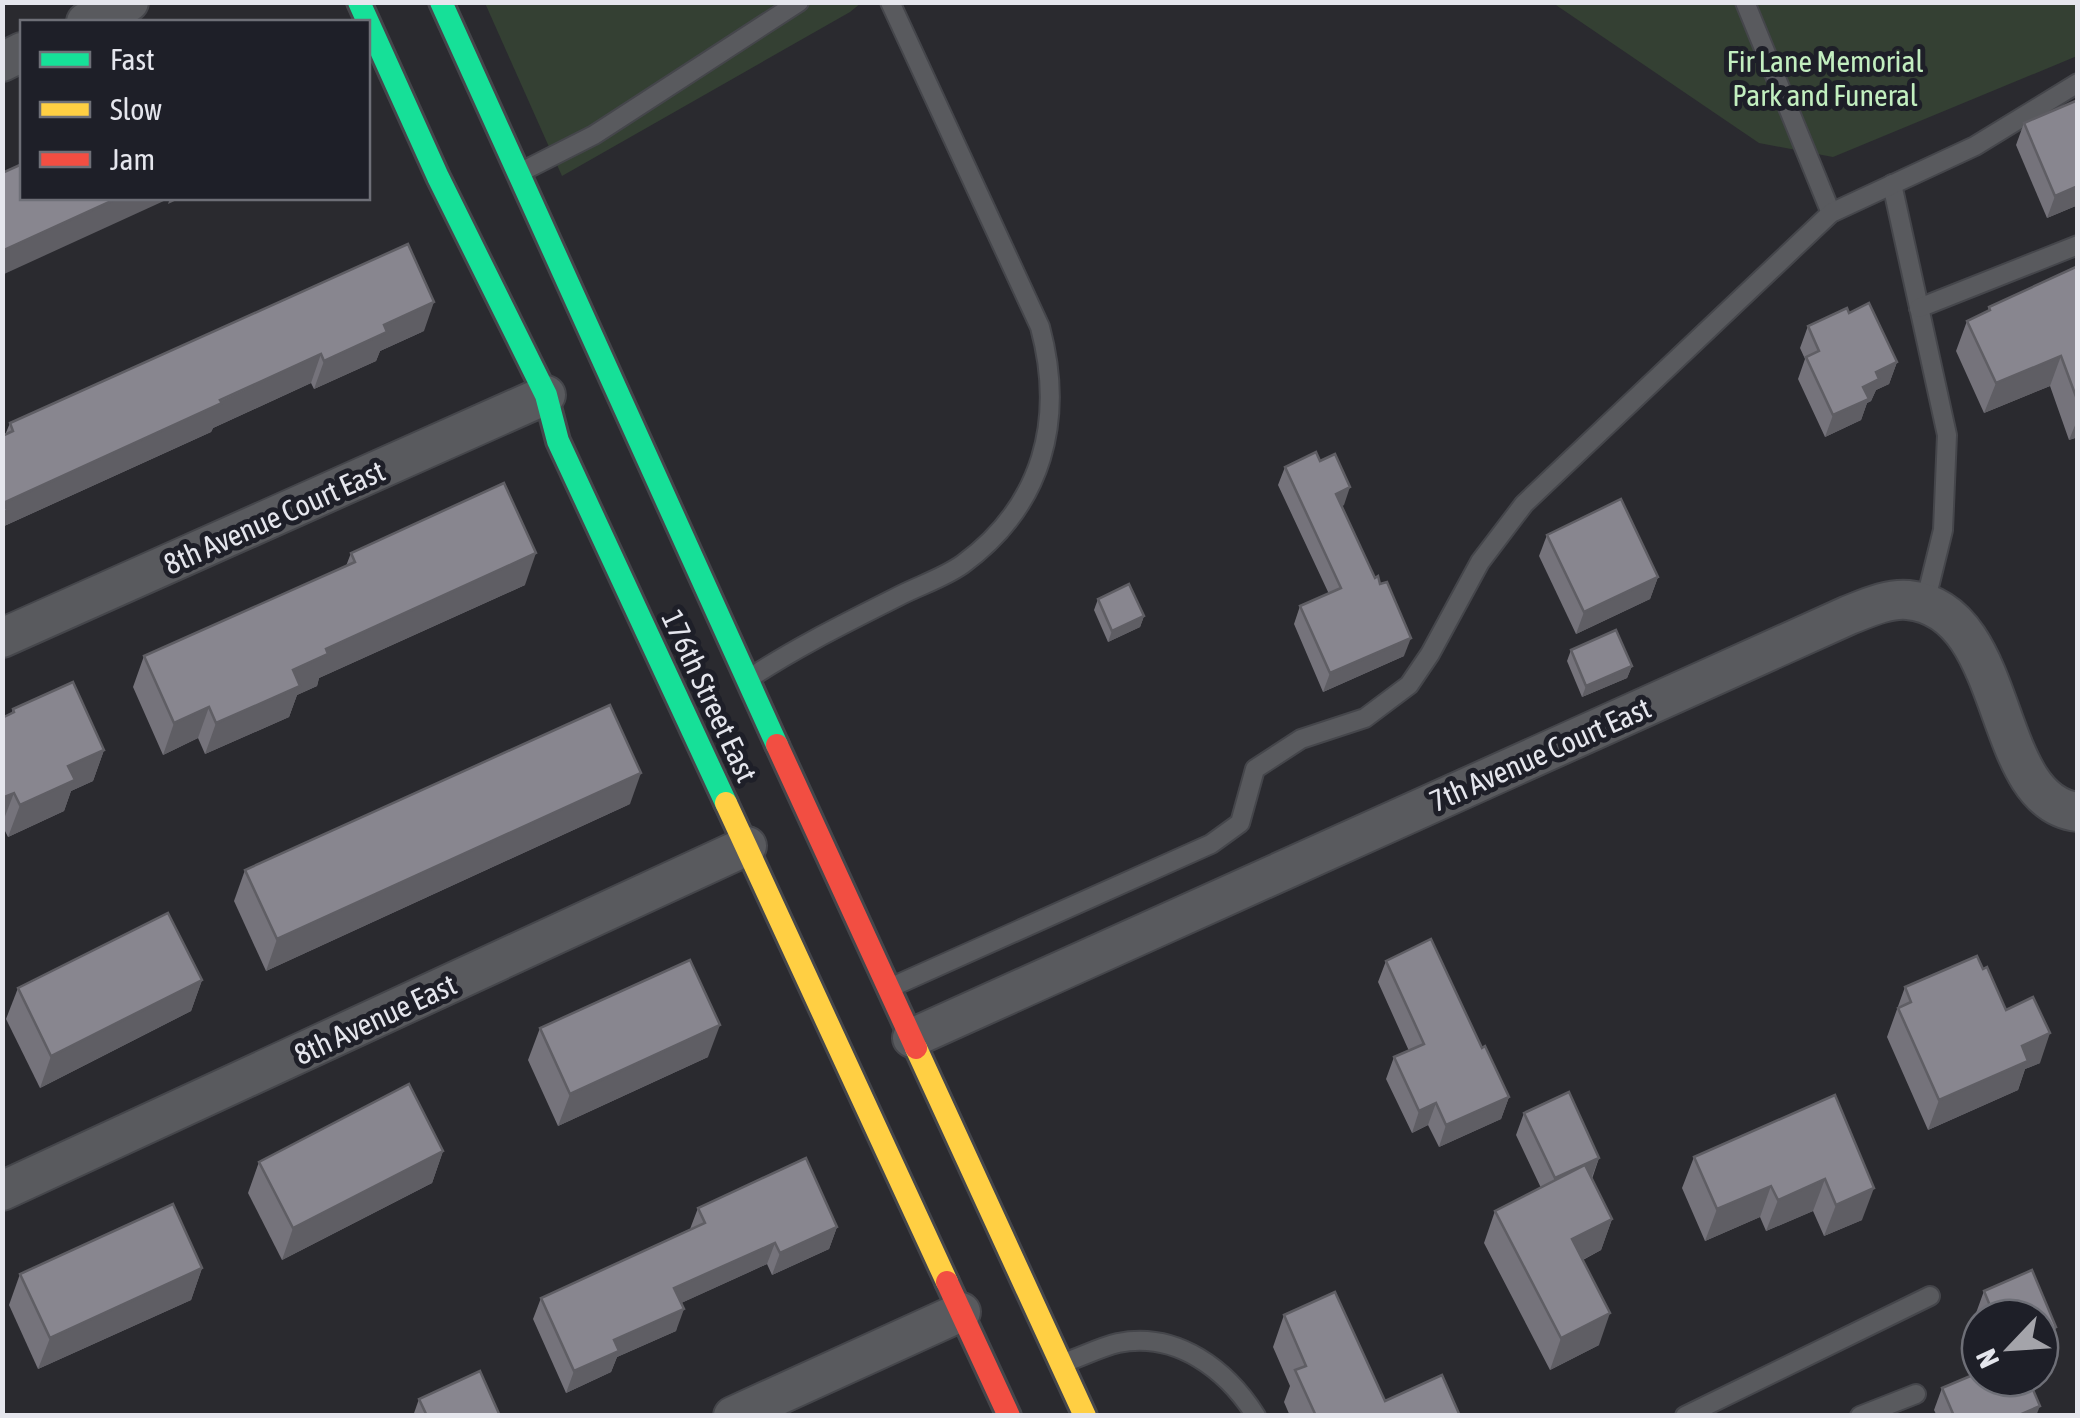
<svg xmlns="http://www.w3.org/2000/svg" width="2080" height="1418" font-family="'Asap Condensed',sans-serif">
	<rect width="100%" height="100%" fill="#2a2a2f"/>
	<g fill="#344033">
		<path d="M485,3h376l-11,9 -288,164z"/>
		<path d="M1553,3h524v53l-244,101 -74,-14z"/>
	</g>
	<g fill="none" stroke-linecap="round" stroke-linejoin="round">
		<defs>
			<g id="lane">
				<path d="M1745,2l86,211"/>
				<path d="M521,172l73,-37 205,-133"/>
				<path d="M1892,184l55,251 -4,95 -18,73"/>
				<path d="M1919,308l159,-63"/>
				<path d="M753,676c47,-31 97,-55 148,-81 20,-10 44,-18 62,-31 80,-59 102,-144 77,-237l-150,-325"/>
				<path d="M894,986l317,-142 29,-21 15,-54 46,-30 64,-21 44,-33 21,-31 50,-92 44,-58 307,-291 144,-67 103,-63"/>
				<path d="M1066,1362c17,-6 35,-15 52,-19 59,-12 109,27 138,73"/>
				<path d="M1685,1416l245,-120"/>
				<path d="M1860,1416l56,-22"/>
			</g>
			<g id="street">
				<path d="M86,22l43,-20"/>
				<path d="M2,62l20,-10"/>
				<path d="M2,638l544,-243"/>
				<path d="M912,1038l937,-423c18,-7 40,-17 59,-15 105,10 80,202 170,212"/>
				<path d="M2,1191l745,-345"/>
				<path d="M733,1416l228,-104"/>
			</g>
			<g id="fast">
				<path d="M359,2l79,175 108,218 12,46 168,362"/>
				<path d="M441,2l336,743"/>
			</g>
			<g id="slow">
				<path d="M726,803l221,479"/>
				<path d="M916,1048l169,368"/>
			</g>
			<g id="jam">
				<path d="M777,745l139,303"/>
				<path d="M947,1282l62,134"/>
			</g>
		</defs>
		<use href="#lane" stroke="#45464b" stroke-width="22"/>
		<use href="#street" stroke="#45464b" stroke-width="42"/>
		<use href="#fast" stroke="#45464b" stroke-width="28"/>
		<use href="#slow" stroke="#45464b" stroke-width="28"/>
		<use href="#jam" stroke="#45464b" stroke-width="28"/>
		<use href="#lane" stroke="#595a5e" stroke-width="18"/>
		<use href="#street" stroke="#595a5e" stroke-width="38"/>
		<use href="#fast" stroke="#16e098" stroke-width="22"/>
		<use href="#slow" stroke="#ffcf43" stroke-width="22"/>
		<use href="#jam" stroke="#f24e42" stroke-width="22"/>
	</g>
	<g fill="#75737b">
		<path d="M2078,100v105l-31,13 -31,-73 8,-22z"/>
		<path d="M2078,266v171l-9,3 -19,-54 -66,27 -28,-62 11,-30 21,-10 1,-4z"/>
		<path d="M1849,313l48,49 -8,22 -13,6 -5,11 -4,2 -6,17 -36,17 -27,-58 7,-20 -5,-11 8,-22z"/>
		<path d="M424,331l-44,20 -4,10 -62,28 -3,-6 -98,45 -2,4 -209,95v-91l3,-1 5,-12z"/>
		<path d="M1285,467l59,38 -3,1 63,150 -81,36 -29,-68 6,-18 29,-12 -51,-109z"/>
		<path d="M1547,535l111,42 -8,22 -74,35 -37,-78z"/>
		<path d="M351,553l174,32 -206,93 -2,8 -20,9 -8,22 -84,37 -7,-16 -35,17 -30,-68 11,-31 202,-90z"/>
		<path d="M1098,599l46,17 -4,11 -32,15 -14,-32z"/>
		<path d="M1571,650l61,16 -5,12 -45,19 -15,-36z"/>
		<path d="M13,709l91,41 -11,31 -22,10 -7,20 -56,26 -6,-12v-107l9,-4z"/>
		<path d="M630,804l-364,167 -32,-70 11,-31z"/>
		<path d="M1386,961l96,87 27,49 -8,22 -62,28 -11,-22 -16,8 -26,-54 8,-22 15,-6 -31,-69z"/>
		<path d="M1983,969l23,41 34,53 -15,6 -7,21 -90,40 -41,-93 18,-50z"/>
		<path d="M202,980l-11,31 -151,77 -34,-69 12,-31z"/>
		<path d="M540,1028l168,29 -150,69 -30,-66z"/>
		<path d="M1835,1095l27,125 -38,16 -11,-25 -47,20 -6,-14 -55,24 -23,-53 12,-31z"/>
		<path d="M1524,1113l75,45 -7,21 20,40 -11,31 -18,10 16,85 -49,25 -66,-127 11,-32 46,-23 -25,-53z"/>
		<path d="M443,1151l-11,32 -150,77 -34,-67 11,-31z"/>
		<path d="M698,1208l139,19 -8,22 -57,26 -5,-11 -86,39 -5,28 -59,26 -6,15 -45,21 -33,-74 8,-21 149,-69z"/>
		<path d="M202,1268l-11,32 -153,69 -29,-64 11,-31z"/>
		<path d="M2032,1270l24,57 -7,22 -9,3v-34h-60v5l-4,-10 8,-22z"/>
		<path d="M1284,1315l101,86 75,15h-170l-6,-14 6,-16 -17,-39z"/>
		<path d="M1942,1388l94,28h-99l-3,-6z"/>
		<path d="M419,1399l81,17h-87z"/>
	</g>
	<g fill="#5f5e64">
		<path d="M2078,186v19l-31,13 8,-22z"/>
		<path d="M118,198h49l-1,2 -164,75v-24z"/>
		<path d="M170,198h11l-13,6z"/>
		<path d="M434,302l-10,29 -44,20 -4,10 -62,28 10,-28 60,-36z"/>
		<path d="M321,354l-10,29 -98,45 -2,4 -209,95 1,-24z"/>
		<path d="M2061,356l-11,30 -66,27 12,-30z"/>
		<path d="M1897,362l-8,22 -13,6 -5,11 -4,2 -6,17 -36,17 8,-22 30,-28 13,-15z"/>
		<path d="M2078,418v19l-9,3z"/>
		<path d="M1350,487l-6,18 -15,7 7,-18z"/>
		<path d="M536,553l-11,32 -206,93 -2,8 -20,9 -8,22 -84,37 11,-31 110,-74z"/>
		<path d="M1658,577l-8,22 -74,35 8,-22z"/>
		<path d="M1144,616l-4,11 -32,15 4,-11z"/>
		<path d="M1411,638l-7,18 -81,36 7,-19z"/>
		<path d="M1632,666l-5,12 -45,19 4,-11z"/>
		<path d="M209,707l-11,31 -35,17 11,-32z"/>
		<path d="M104,750l-11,31 -22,10 -7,20 -56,26 12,-32 48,-39z"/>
		<path d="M641,773l-11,31 -364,167 11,-32z"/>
		<path d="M14,793l-12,31v-26z"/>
		<path d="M202,980l-11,31 -151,77 11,-32z"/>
		<path d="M720,1025l-12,32 -150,69 12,-32z"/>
		<path d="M2050,1033l-10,30 -15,6 -7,21 -90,40 11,-30 83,-54z"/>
		<path d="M1509,1097l-8,22 -62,28 7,-22z"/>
		<path d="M1436,1103l-8,22 -16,8 7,-22z"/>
		<path d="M443,1151l-11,32 -150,77 11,-32z"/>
		<path d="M1599,1158l-8,21 -44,21 8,-22z"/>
		<path d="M1825,1179l-12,32 -47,20 12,-31z"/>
		<path d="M1771,1186l-11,31 -55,24 12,-32z"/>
		<path d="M1874,1188l-12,32 -38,16 12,-31z"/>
		<path d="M1612,1219l-11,31 -40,21 11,-32z"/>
		<path d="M837,1227l-8,22 -57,26 8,-22z"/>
		<path d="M775,1243l-8,21 -101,46 8,-22z"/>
		<path d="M202,1268l-11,32 -153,69 12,-31z"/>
		<path d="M684,1309l-8,22 -59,26 -6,15 -45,21 8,-22 40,-31z"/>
		<path d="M1610,1313l-11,32 -49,25 11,-32z"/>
		<path d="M2056,1327l-7,22 -9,3v-18z"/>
		<path d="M2040,1406l-4,10h-19z"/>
	</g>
	<g fill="#88868f" stroke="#5f5e64" stroke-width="2.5">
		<path d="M2078,100v86l-23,10 -31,-73z"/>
		<path d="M22,164v34h96l-116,53v-78z"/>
		<path d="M408,244l26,58 -50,23 3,7 -63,29 -3,-7 -101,46 2,3 -219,100 4,7 -5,2v-76l11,-5 -3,-8z"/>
		<path d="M2078,266v136l-17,-46 -65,27 -29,-62 23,-11 -1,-3z"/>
		<path d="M1869,303l28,59 -21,10 3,7 -16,8 6,12 -36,16 -27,-58 13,-6 -11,-25 39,-18 2,5z"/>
		<path d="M1316,452l4,9 15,-7 15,33 -14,7 39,84 3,-2 2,8 7,-2 24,56 -81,35 -30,-67 41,-18 -56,-121z"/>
		<path d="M504,483l32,70 -210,96 2,5 -35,16 7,16 -84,37 -7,-16 -35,16 -30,-67 211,-94 -4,-9z"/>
		<path d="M1621,499l37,78 -74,35 -37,-77z"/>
		<path d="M1129,584l15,32 -32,15 -14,-32z"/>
		<path d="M1616,630l16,36 -46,20 -15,-36z"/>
		<path d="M73,682l31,68 -36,16 7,14 -55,25 -6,-12 -12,5v-80l12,-6 -1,-3z"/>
		<path d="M610,705l31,68 -364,166 -32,-69z"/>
		<path d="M168,913l34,67 -151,76 -33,-68z"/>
		<path d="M1431,939l51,109 3,-2 24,51 -63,28 -10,-22 -17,8 -25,-54 30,-13 -38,-83z"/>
		<path d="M1977,956l6,13 4,-2 19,43 27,-13 17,36 -28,13 6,15 -89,39 -41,-92 13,-6 -6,-15z"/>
		<path d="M690,960l30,65 -150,69 -30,-66z"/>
		<path d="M409,1084l34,67 -150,77 -34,-66z"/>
		<path d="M1569,1092l30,66 -44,20 -31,-65z"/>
		<path d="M1835,1095l39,93 -38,17 -11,-26 -47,21 -7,-14 -54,23 -23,-52z"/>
		<path d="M806,1158l31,69 -57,26 -5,-10 -101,45 10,21 -70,31 5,11 -45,20 -33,-73 164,-75 -7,-15z"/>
		<path d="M1585,1165l27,54 -40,20 38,74 -49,25 -66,-127z"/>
		<path d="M173,1204l29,64 -152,70 -30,-64z"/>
		<path d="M2032,1270l24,57 -16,7v-16h-45l-11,-27z"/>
		<path d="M1335,1292l50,109 57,-26 18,41h-144l-21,-46 11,-4 -22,-51z"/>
		<path d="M480,1371l20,45h-73l-8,-17z"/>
		<path d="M1980,1372v6h48l12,28 -23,10h-63l-12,-28z"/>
	</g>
	<g text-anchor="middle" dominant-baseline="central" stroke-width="10" stroke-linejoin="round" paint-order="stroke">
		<g font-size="30" fill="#c2eebf" stroke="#1e1f28">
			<text x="1825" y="61">Fir Lane Memorial<tspan x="1825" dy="34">Park and Funeral</tspan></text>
		</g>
		<g font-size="30" fill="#e5e6ed" stroke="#1e1f28">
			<text transform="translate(274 517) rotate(-24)">8th Avenue Court East</text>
			<text transform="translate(710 696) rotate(65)">176th Street East</text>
			<text transform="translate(1540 754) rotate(-24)">7th Avenue Court East</text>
			<text transform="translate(375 1019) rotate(-25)">8th Avenue East</text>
		</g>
	</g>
	<rect width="2080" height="1418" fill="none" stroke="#e5e6ed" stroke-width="10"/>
	<rect x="20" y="20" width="350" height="180" fill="#1e1f28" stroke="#6e6f77" stroke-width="2.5"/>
	<rect x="40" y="52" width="50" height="15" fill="#16e098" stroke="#6e6f77" stroke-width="2.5"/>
	<text x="110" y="70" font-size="30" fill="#e5e6ed">Fast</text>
	<rect x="40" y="102" width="50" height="15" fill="#ffcf43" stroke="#6e6f77" stroke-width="2.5"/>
	<text x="110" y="120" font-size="30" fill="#e5e6ed">Slow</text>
	<rect x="40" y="152" width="50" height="15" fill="#f24e42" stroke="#6e6f77" stroke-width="2.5"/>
	<text x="110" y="170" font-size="30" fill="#e5e6ed">Jam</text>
	<g transform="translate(2010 1348) rotate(245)"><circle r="48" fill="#1e1f28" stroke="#6e6f77" stroke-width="2.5"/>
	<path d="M0-8L18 38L0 25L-18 38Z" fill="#a4a4aa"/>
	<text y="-15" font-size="28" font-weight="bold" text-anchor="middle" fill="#e5e6ed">N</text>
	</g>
</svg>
